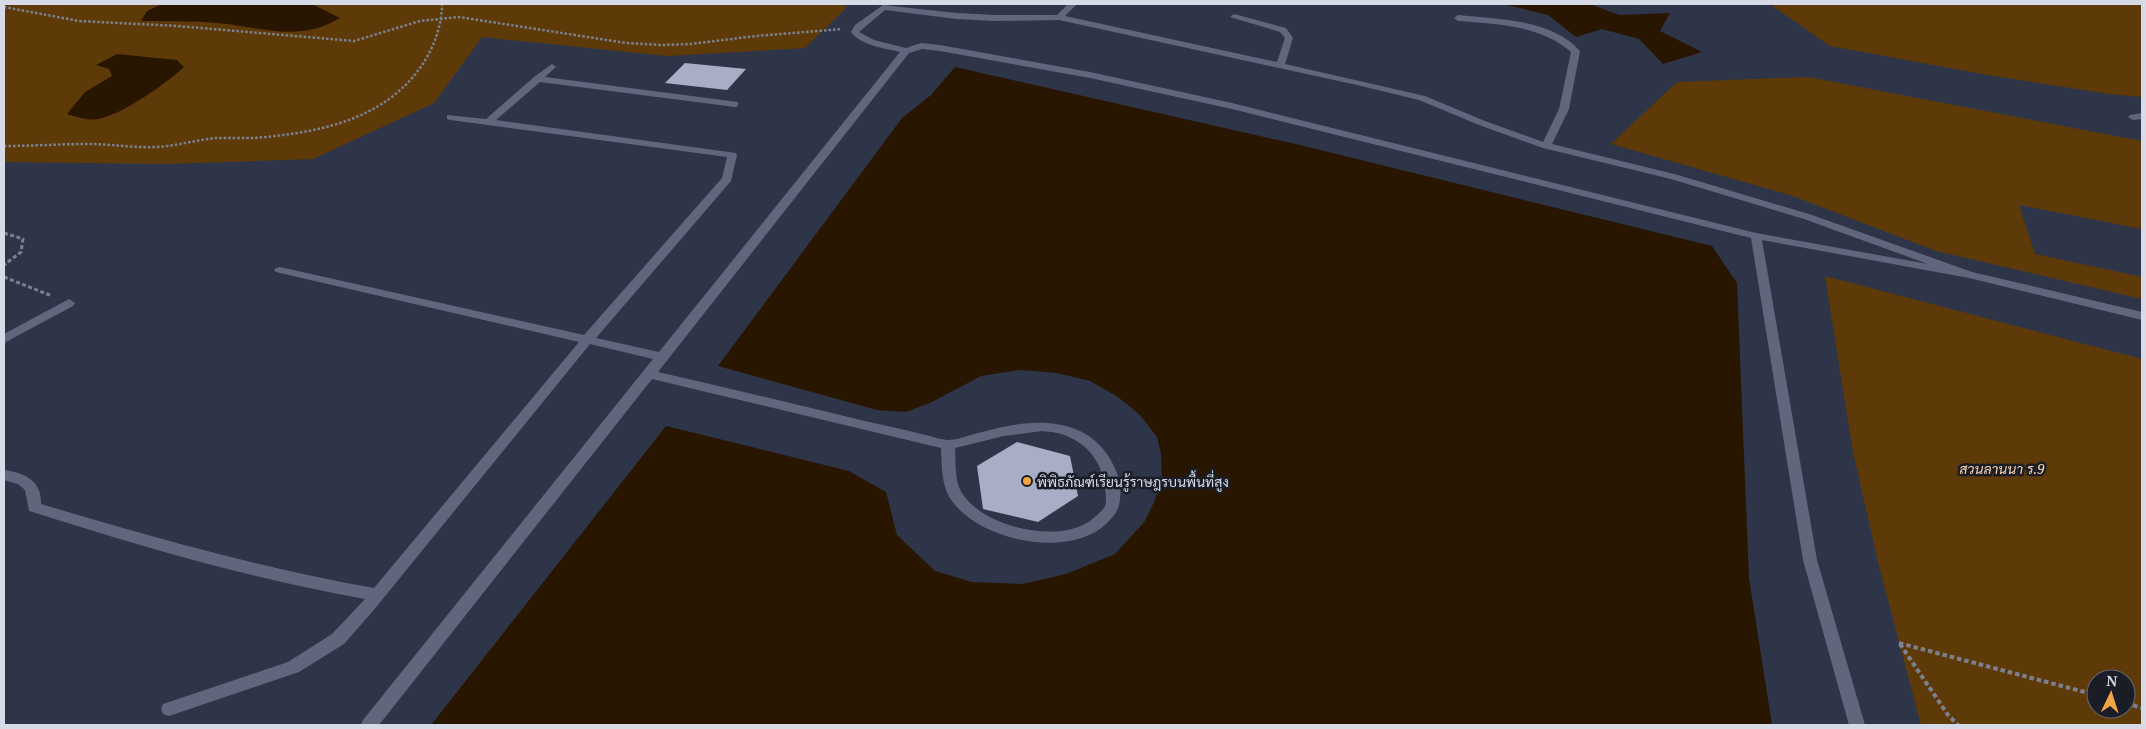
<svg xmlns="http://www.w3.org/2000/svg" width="2146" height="729" font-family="'Noto Serif',Sarabun,serif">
	<rect width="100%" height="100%" fill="#2f3548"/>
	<g fill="#5e3a09" fill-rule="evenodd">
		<path d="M4,4h838l5,3 -42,41 -138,8 -185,-19 -48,66 -121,56 -148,5 -161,-2z"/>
		<path d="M1774,4h368v93l-33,-3 -121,-19 -158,-29 -56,-39z"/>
		<path d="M1808,77l334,64v88l-123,-24 16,49 107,23v22l-206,-48 -146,-56 -179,-51 66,-62z"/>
		<path d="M1825,276l317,83v366h-221l-43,-163 -25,-110zM2096,679h30v30h-30z"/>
	</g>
	<g fill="#291601">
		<path d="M162,4h150l28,14c-41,25 -79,9 -123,5 -25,-2 -51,-2 -76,-2l6,-10z"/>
		<path d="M1503,4h87l29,11 51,-2 -10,18 42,21 -39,12 -24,-25 -37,-10 -26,8 -28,-22z"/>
		<path d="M117,54l60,6 7,7c-17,16 -62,48 -86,52 -10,2 -21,-2 -31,-5l18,-22 27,-16 -3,-7 -13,-4z"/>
		<path d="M955,67l345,78 412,101 25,37 12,295 23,147h-1341l235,-299 183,45 37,21 11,43 38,36 37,11 50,2 44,-10 49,-20 30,-33 10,-21 7,-22 -1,-24 -4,-17 -17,-22 -22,-18 -28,-16 -33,-8 -37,-3 -39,6 -49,26 -26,10 -29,-2 -159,-44 184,-248 29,-23z"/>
	</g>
	<g fill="#a7aec6">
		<path d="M685,63l61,6 -19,21 -62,-7z"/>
		<path d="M1017,442l53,14 8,40 -40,26 -55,-13 -6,-43z"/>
	</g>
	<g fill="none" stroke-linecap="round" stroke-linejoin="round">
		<g stroke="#7c8191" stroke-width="2.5" stroke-dasharray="2.5 2" stroke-linecap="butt">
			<path d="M4,7l75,14 98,5 177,15 66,-20 39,-4 167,26 36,2 29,-1 65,-8 86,-7"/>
			<path d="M4,146c28,0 56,-2 84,-2 23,0 45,4 68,3 20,-1 40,-7 60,-9 13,0 26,0 38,0 62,-5 128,-17 166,-70 13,-18 22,-42 22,-64"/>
		</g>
		<g stroke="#7c8191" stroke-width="3" stroke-dasharray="4 2.5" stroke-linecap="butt">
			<path d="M4,233l19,6 -2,13 -17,13"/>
			<path d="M4,277l48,19"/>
		</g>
		<g stroke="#7c8191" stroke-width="4" stroke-dasharray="4.5 3" stroke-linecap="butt">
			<path d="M1899,643l197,52"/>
			<path d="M1900,644l48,71 10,10"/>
			<path d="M2126,703l16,5"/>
		</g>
		<g fill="#60667c" fill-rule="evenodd">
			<path d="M1068,4h9l-12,12 212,46 8,-24 -5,-6 -50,-15 4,-3 52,14 7,10 -8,26 140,32 60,25 58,21 16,-33 12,-57c-31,-27 -74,-28 -113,-31l-4,-3 4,-3c39,4 94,4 122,36l-11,58 -17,35 126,31 134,40 160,57 170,40v8l-173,-42 -207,-38 55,320 48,165h-16l-46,-165 -52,-322 -519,-129 -142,-31 -150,-27 -18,-2 -13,4 -251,319c70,16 140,33 211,50 19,4 38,8 56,13 7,1 16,5 23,5 10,0 21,-5 30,-7 34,-9 69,-17 102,-2 26,12 46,46 39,74 -2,8 -7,13 -13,19 -37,35 -126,17 -154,-23 -11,-15 -10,-35 -11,-53l-289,-69 -273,346h-18l2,-5 290,-361 -63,-15 -217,267 -29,33 -45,28 -130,44 -6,-2 -2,-5 2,-5 125,-42 44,-28 33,-35c-114,-20 -225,-53 -336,-88l-4,-21 -7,-6 -14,-4v-10c20,3 38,10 37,34 111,33 220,64 333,84l205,-246 -299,-69 -4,-1 -2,-2 2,-2 4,-1 304,68 138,-157 5,-21 -277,-37 -3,-1v-4l39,4 48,-42 18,-13 4,3 -11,10 193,25v4l-3,1 -195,-25 -44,38 240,33 1,2 -6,26 -135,157 63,14 241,-300c-16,-4 -38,-6 -49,-20l4,-7 28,-20 73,8 40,2h61zM885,10l71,9 40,2 63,-1 298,65 62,15 60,25 64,23 128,31 133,40 124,45 -172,-31 -524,-130 -142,-31 -150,-27 -19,-2 -15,5 -32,-8 -15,-8zM1042,431c10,1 20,2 29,7 21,10 32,29 34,51 1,6 2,14 -1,19 -3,4 -10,10 -14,13 -33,23 -107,6 -128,-28 -8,-12 -6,-31 -7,-45l49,-12z"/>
			<path d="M2142,113v6l-9,1 -5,-3 2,-2z"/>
			<path d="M69,299l6,4 -2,3 -69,37v-9z"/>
		</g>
	</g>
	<circle fill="#f3a443" stroke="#1a1d26" stroke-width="2" cx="1027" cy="481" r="5"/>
	<g text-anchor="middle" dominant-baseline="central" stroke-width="5" stroke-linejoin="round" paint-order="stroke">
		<g font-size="14" font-style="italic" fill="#f9d4ae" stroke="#1a1d26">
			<text x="2002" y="468">สวนลานนา ร.9</text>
		</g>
		<g font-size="14" fill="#d7dbe7" stroke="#1a1d26" text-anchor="start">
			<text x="1037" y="481">พิพิธภัณฑ์เรียนรู้ราษฎรบนพื้นที่สูง</text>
		</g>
	</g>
	<rect width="2146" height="729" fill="none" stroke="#d7dbe7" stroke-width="10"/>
	<g transform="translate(2111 694) rotate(4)"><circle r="24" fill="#1a1d26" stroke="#666973"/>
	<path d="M0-4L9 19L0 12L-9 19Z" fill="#f3a443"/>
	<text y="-8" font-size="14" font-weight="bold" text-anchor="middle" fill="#d7dbe7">N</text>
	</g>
</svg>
